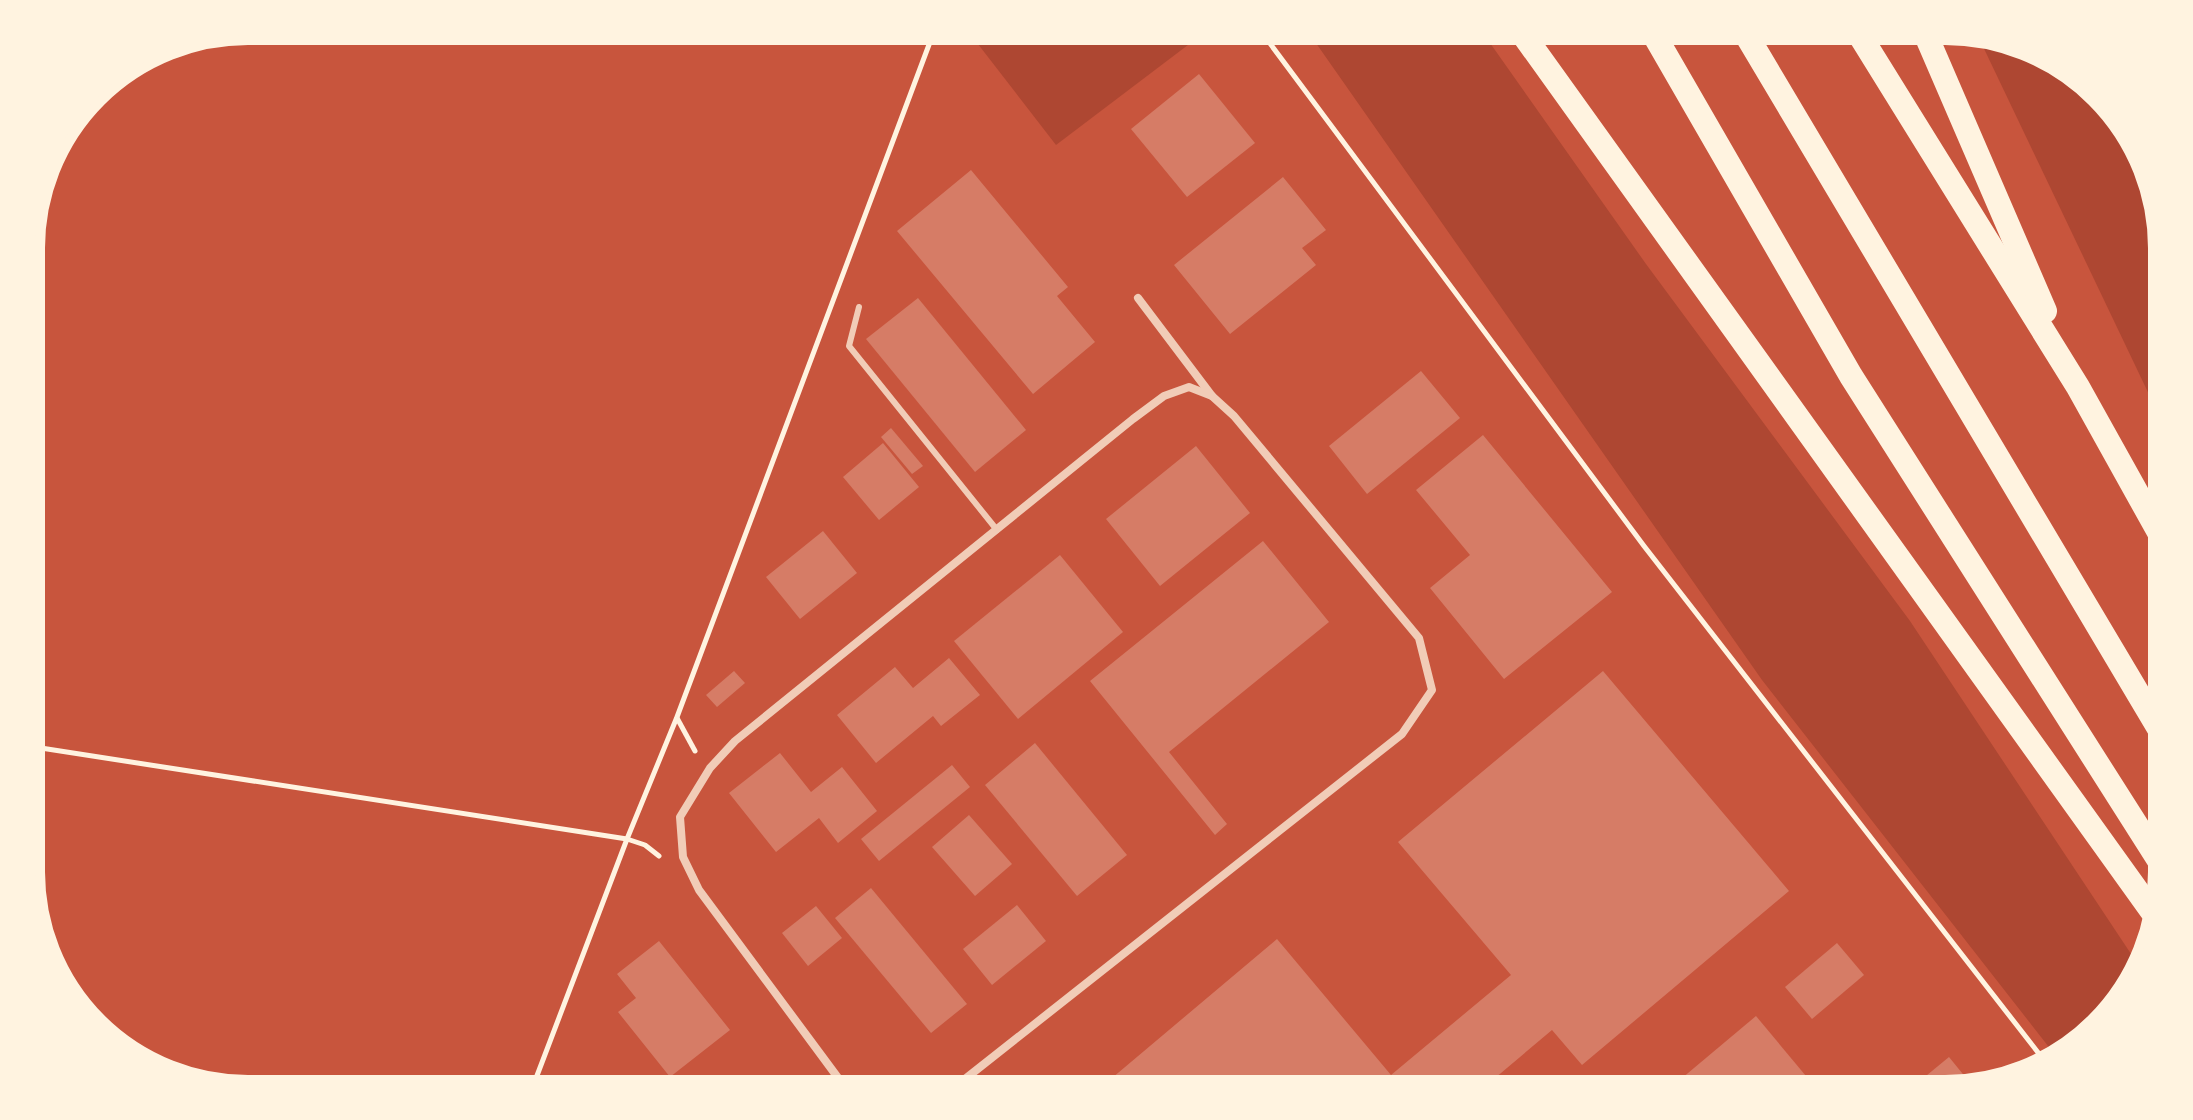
<svg xmlns="http://www.w3.org/2000/svg" width="2193" height="1120" font-family="'Alegreya Sans',sans-serif">
	<rect width="100%" height="100%" fill="#c8553d"/>
	<g fill="#ae4732">
		<path d="M964,26h249l-157,119z"/>
		<path d="M1304,26h174l168,238 264,357 233,351 -75,85 -9,3 -297,-380z"/>
		<path d="M1977,34l67,15 85,75 36,95 1,211z"/>
	</g>
	<g fill="#d67c66">
		<path d="M1199,74l56,69 -68,54 -56,-68z"/>
		<path d="M971,170l97,117 -11,9 38,46 -62,52 -136,-163z"/>
		<path d="M1283,177l43,53 -24,18 14,17 -86,69 -56,-69z"/>
		<path d="M918,298l108,132 -51,42 -109,-133z"/>
		<path d="M1421,371l39,47 -93,76 -38,-48z"/>
		<path d="M891,428l32,38 -11,8 -31,-37z"/>
		<path d="M1483,435l129,157 -108,87 -74,-91 40,-33 -54,-65z"/>
		<path d="M883,443l36,44 -40,33 -36,-43z"/>
		<path d="M1196,446l54,67 -90,73 -54,-67z"/>
		<path d="M823,531l34,42 -57,46 -34,-42z"/>
		<path d="M1263,541l66,81 -160,130 58,72 -12,11 -125,-154z"/>
		<path d="M1060,555l63,77 -105,87 -64,-78z"/>
		<path d="M949,658l31,37 -39,31 -8,-10 -57,47 -39,-48 58,-48 18,21z"/>
		<path d="M734,671l11,12 -28,24 -11,-12z"/>
		<path d="M1603,671l186,220 -207,174 -30,-35 -76,64h-383l184,-155 114,136 120,-100 -113,-133z"/>
		<path d="M1035,743l92,112 -50,41 -92,-111z"/>
		<path d="M780,753l31,39 31,-25 35,44 -39,32 -19,-25 -43,34 -47,-59z"/>
		<path d="M952,765l18,22 -91,74 -18,-22z"/>
		<path d="M969,815l43,49 -37,32 -43,-49z"/>
		<path d="M871,888l96,116 -36,29 -96,-115z"/>
		<path d="M1017,905l29,36 -54,44 -29,-36z"/>
		<path d="M816,906l26,32 -34,28 -26,-33z"/>
		<path d="M659,941l71,89 -60,47 -52,-65 18,-14 -19,-24z"/>
		<path d="M1837,943l27,32 -52,44 -27,-32z"/>
		<path d="M1756,1016l65,78h-158z"/>
		<path d="M1949,1057l22,27 -12,10h-55z"/>
	</g>
	<g fill="none" stroke-linecap="round" stroke-linejoin="round">
		<g stroke="#fff3e0" stroke-width="5">
			<path d="M1257,26l387,520 403,518"/>
			<path d="M677,718l18,33"/>
			<path d="M28,746l599,93 18,6 14,11"/>
			<path d="M530,1094l97,-255 50,-122 259,-691"/>
		</g>
		<path stroke="#f1ccb7" stroke-width="6" d="M859,307l-10,39 148,184"/>
		<g stroke="#f1ccb7" stroke-width="8">
			<path d="M1138,298l74,98"/>
			<path d="M850,1094l-151,-204 -16,-33 -3,-40 30,-49 25,-27 398,-322 31,-23 25,-9 23,9 22,20 185,222 13,52 -30,44 -456,360"/>
		</g>
		<g stroke="#fff3e0" stroke-width="24">
			<path d="M1517,26l634,884 6,5"/>
			<path d="M1649,26l202,350 316,497"/>
			<path d="M1741,26l426,716"/>
			<path d="M1854,26l224,361 88,158"/>
			<path d="M1922,26l123,285"/>
		</g>
	</g>
	<path d="M0 0H2193V1120H0ZM248 40H1945A208 208 0 0 1 2153 248V872A208 208 0 0 1 1945 1080H248A208 208 0 0 1 40 872V248A208 208 0 0 1 248 40Z" fill="#fff3e0" fill-rule="evenodd"/>
	<path fill="none" stroke="#fff3e0" stroke-width="10" d="M248 40H1945A208 208 0 0 1 2153 248V872A208 208 0 0 1 1945 1080H248A208 208 0 0 1 40 872V248A208 208 0 0 1 248 40Z"/>
</svg>
